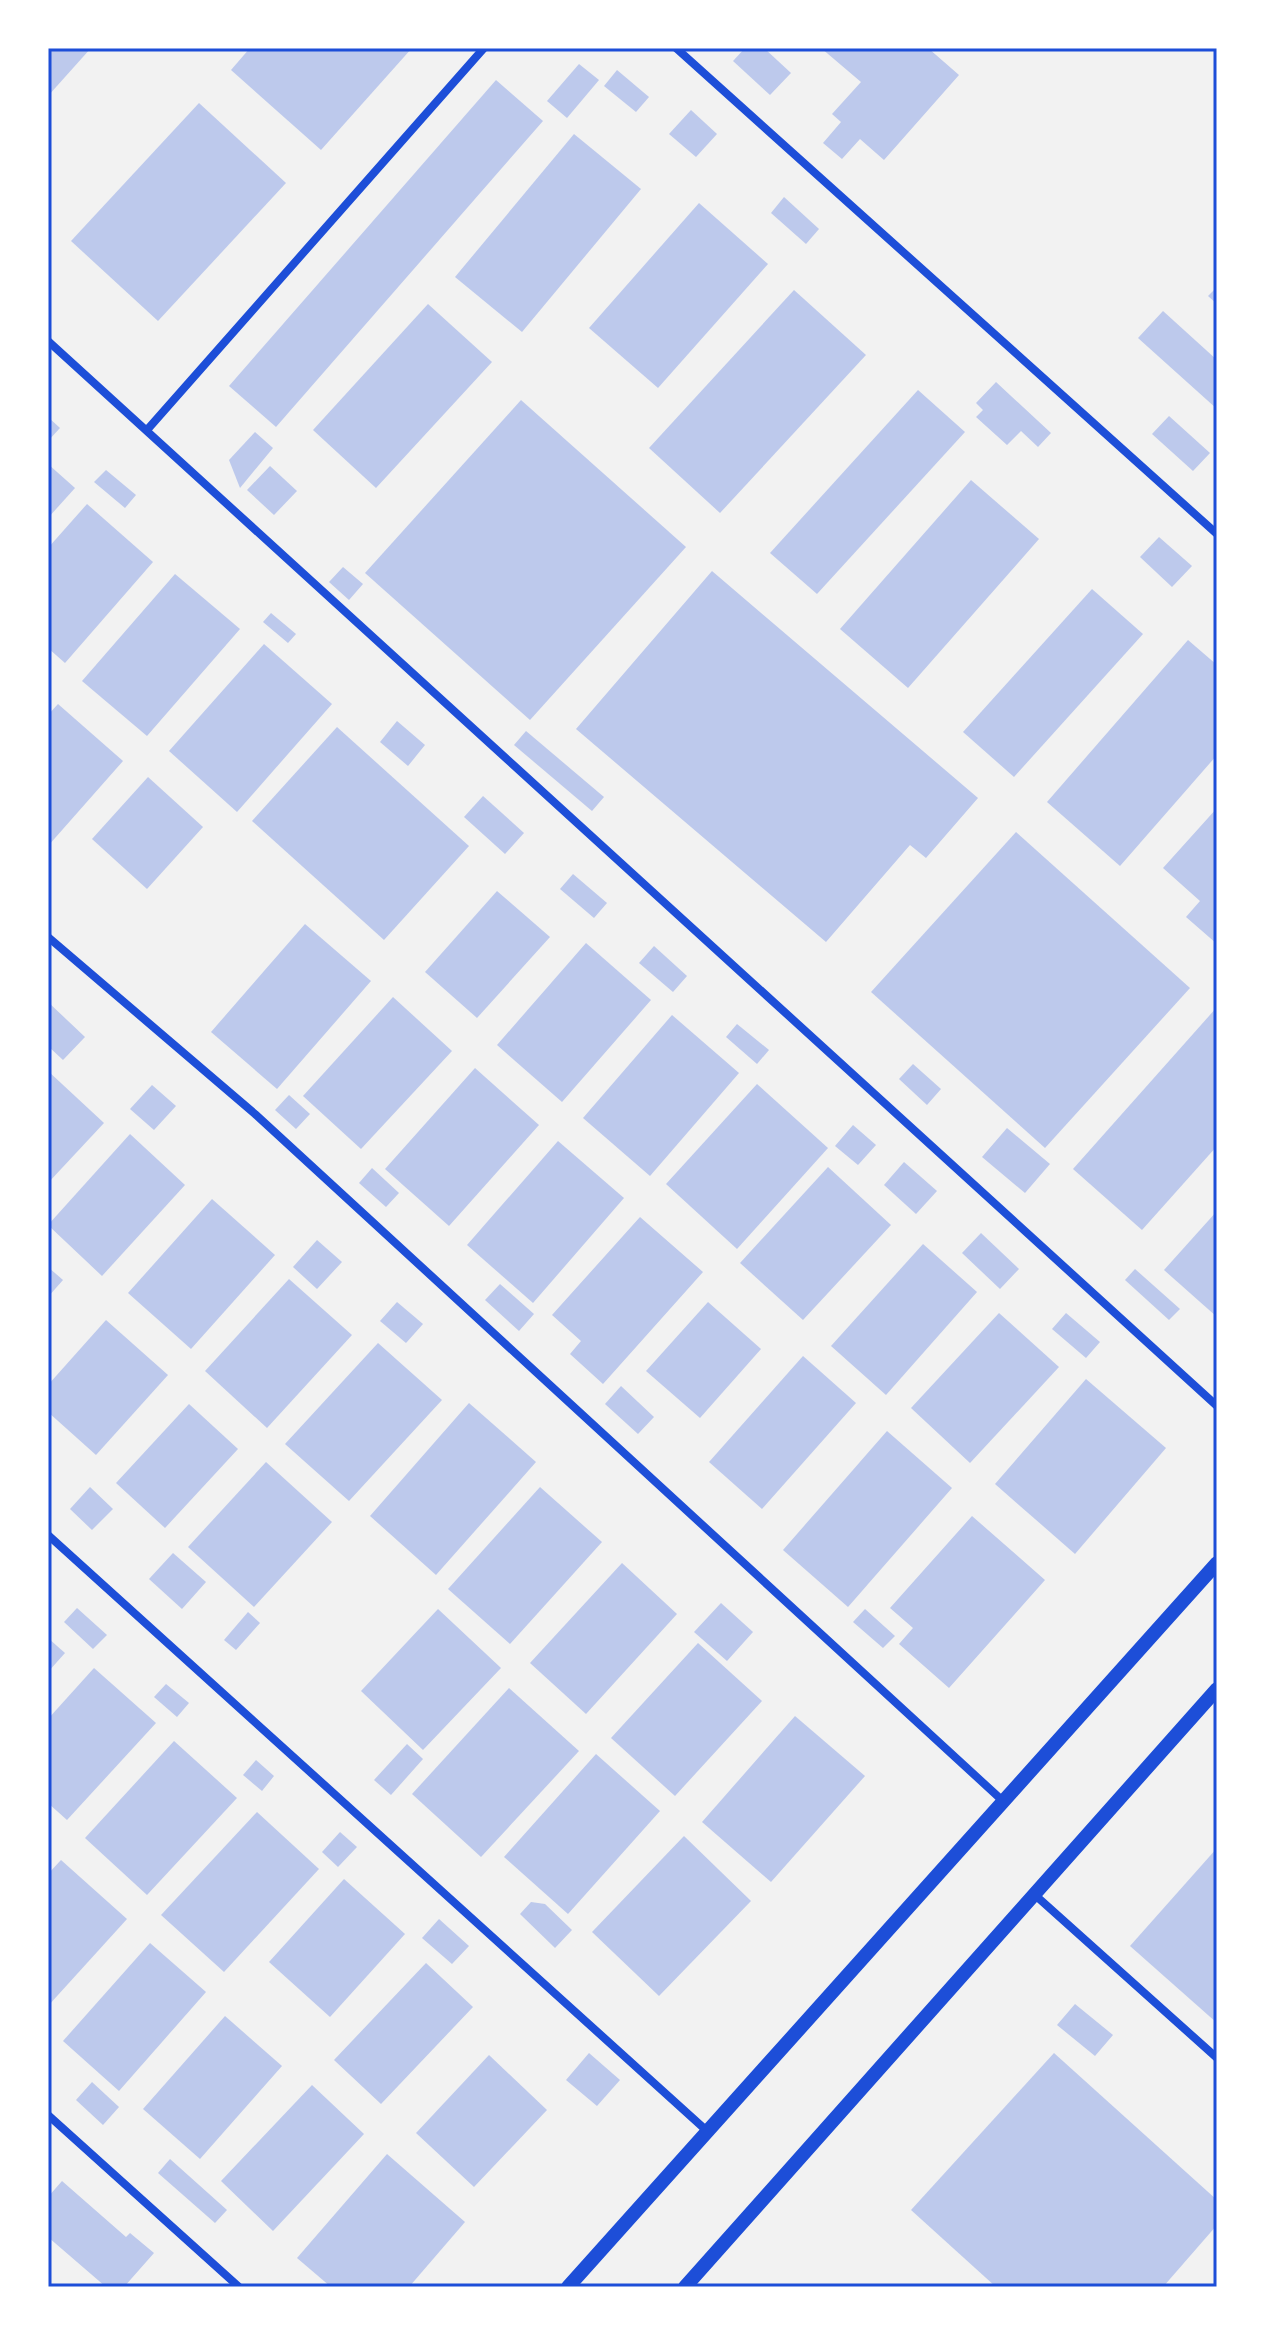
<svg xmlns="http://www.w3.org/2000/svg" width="1265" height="2335" font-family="'Alegreya Sans',sans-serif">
	<rect width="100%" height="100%" fill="#f2f2f2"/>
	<g fill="#bdc9ec">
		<path d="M48,48h43l-43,48z"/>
		<path d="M250,48h162l-91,102 -90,-80z"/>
		<path d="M745,48h19l27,25 -21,22 -37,-34z"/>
		<path d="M821,48h107l31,27 -75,85 -24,-21 -18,20 -19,-16 18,-21 -9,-8 29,-32z"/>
		<path d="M579,64l20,16 -32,38 -20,-17z"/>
		<path d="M617,70l32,27 -13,15 -32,-26z"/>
		<path d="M496,80l47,41 -267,306 -47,-41z"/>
		<path d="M199,103l87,80 -128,138 -87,-80z"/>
		<path d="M691,110l26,24 -21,23 -27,-23z"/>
		<path d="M574,134l67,55 -119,143 -67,-55z"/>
		<path d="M784,197l35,32 -13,15 -35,-31z"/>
		<path d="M699,203l69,61 -110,124 -69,-60z"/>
		<path d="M1217,287v17l-9,-8z"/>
		<path d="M794,290l72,65 -146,158 -71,-65z"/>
		<path d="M428,304l64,58 -116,126 -63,-58z"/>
		<path d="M1163,311l54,49v49l-79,-71z"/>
		<path d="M996,382l55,51 -13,14 -17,-16 -14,14 -31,-28 7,-7 -7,-7z"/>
		<path d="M918,390l47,42 -148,162 -47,-41z"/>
		<path d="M521,400l165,147 -156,173 -165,-147z"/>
		<path d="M1169,416l41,37 -17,18 -41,-37z"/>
		<path d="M48,417l12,11 -12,13z"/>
		<path d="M255,432l18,16 -33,40 -11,-28z"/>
		<path d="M48,464l27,24 -27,30z"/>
		<path d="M270,466l27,25 -23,24 -27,-25z"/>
		<path d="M106,470l30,25 -11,13 -31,-26z"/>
		<path d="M971,480l68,59 -131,149 -68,-59z"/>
		<path d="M87,504l66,58 -88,101 -17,-15v-100z"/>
		<path d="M1159,537l33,29 -20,21 -32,-30z"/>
		<path d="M343,567l20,17 -14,16 -20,-18z"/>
		<path d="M712,571l266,227 -52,60 -16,-13 -84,97 -250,-213z"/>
		<path d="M175,574l65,55 -93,107 -65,-55z"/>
		<path d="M1092,589l51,45 -129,143 -51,-45z"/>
		<path d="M271,613l25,21 -8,9 -25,-21z"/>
		<path d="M1188,640l29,25v90l-97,111 -73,-64z"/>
		<path d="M264,644l68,60 -95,108 -68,-61z"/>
		<path d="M58,704l65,57 -75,85v-131z"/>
		<path d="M397,721l28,24 -17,21 -28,-24z"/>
		<path d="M337,727l132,119 -85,94 -132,-119z"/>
		<path d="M526,731l78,66 -12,14 -78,-66z"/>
		<path d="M148,777l55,50 -56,62 -55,-50z"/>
		<path d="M483,796l41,37 -19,21 -41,-37z"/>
		<path d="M1217,808v136l-31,-27 14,-16 -37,-33z"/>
		<path d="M1016,832l174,156 -145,160 -174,-156z"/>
		<path d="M573,874l34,29 -13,15 -34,-29z"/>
		<path d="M497,891l53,46 -73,81 -52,-46z"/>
		<path d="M305,924l66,57 -94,108 -66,-57z"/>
		<path d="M586,943l65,57 -89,102 -65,-57z"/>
		<path d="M654,946l33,30 -14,16 -34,-29z"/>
		<path d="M393,997l59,54 -91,98 -58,-53z"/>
		<path d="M48,1002l37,35 -22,23 -15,-14z"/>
		<path d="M1217,1007v139l-75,84 -69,-61z"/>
		<path d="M672,1015l67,58 -89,103 -67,-58z"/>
		<path d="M737,1024l32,26 -12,14 -31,-27z"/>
		<path d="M913,1064l28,25 -14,16 -28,-26z"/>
		<path d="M475,1068l64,57 -90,101 -64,-57z"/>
		<path d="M48,1071l56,52 -56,60z"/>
		<path d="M757,1084l71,64 -91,101 -71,-65z"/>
		<path d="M152,1085l24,21 -22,24 -24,-21z"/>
		<path d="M289,1095l21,19 -14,15 -21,-19z"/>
		<path d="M853,1125l23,20 -18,20 -23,-19z"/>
		<path d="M1007,1128l43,36 -25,29 -43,-36z"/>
		<path d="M130,1134l55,51 -83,91 -54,-51z"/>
		<path d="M558,1141l66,57 -91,105 -66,-58z"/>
		<path d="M904,1162l33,29 -21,23 -32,-29z"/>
		<path d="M828,1167l63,58 -88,95 -63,-57z"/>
		<path d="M372,1168l27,25 -13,14 -27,-24z"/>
		<path d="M212,1199l63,56 -84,94 -63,-56z"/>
		<path d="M1217,1211v106l-53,-47z"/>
		<path d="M640,1217l63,55 -100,112 -33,-30 11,-13 -29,-26z"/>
		<path d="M981,1233l38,36 -19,20 -38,-36z"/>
		<path d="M317,1240l25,22 -25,27 -24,-22z"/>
		<path d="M923,1244l54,48 -91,103 -55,-49z"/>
		<path d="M48,1267l15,13 -15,17z"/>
		<path d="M1135,1269l45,40 -11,11 -44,-40z"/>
		<path d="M289,1279l63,56 -85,93 -62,-57z"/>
		<path d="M500,1284l34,30 -15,17 -34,-31z"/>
		<path d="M397,1302l26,22 -17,19 -26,-22z"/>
		<path d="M708,1302l53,47 -61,69 -54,-47z"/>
		<path d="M999,1313l60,54 -89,96 -59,-55z"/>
		<path d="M1066,1313l34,29 -14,16 -34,-29z"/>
		<path d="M106,1320l62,55 -72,80 -48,-43v-27z"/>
		<path d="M378,1343l64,57 -93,101 -64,-57z"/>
		<path d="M803,1356l53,47 -94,106 -53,-47z"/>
		<path d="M1086,1379l80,69 -91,106 -80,-70z"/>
		<path d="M621,1386l33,31 -16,17 -33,-30z"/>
		<path d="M469,1403l67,59 -100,113 -66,-59z"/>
		<path d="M189,1404l49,45 -73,79 -49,-45z"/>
		<path d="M887,1431l65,57 -104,119 -65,-57z"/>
		<path d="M266,1462l66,60 -78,85 -66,-60z"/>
		<path d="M90,1487l23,22 -21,21 -22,-21z"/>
		<path d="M540,1487l62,55 -92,102 -62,-55z"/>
		<path d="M972,1516l73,64 -96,108 -50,-44 14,-16 -23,-20z"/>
		<path d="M173,1553l33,29 -24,27 -33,-30z"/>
		<path d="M622,1563l55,51 -91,100 -56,-51z"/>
		<path d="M721,1603l32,29 -26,29 -33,-29z"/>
		<path d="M77,1608l30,27 -14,14 -29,-27z"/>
		<path d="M438,1609l63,59 -78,82 -62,-59z"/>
		<path d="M865,1609l30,27 -12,12 -30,-26z"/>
		<path d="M248,1612l12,11 -24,27 -12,-10z"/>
		<path d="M48,1638l17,15 -17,19z"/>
		<path d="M698,1643l64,58 -87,95 -64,-58z"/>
		<path d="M94,1668l62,55 -89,97 -19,-17v-84z"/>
		<path d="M166,1684l23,19 -12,14 -23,-20z"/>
		<path d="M509,1688l70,63 -98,106 -69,-63z"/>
		<path d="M795,1716l70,60 -94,106 -69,-60z"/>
		<path d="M174,1741l63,57 -90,97 -62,-57z"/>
		<path d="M407,1744l16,15 -32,36 -17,-15z"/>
		<path d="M596,1754l64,57 -92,103 -64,-57z"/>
		<path d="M256,1760l18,16 -12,15 -19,-16z"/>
		<path d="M257,1812l62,57 -95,103 -63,-57z"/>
		<path d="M340,1832l17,15 -19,20 -16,-15z"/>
		<path d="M684,1836l67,65 -92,95 -67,-64z"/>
		<path d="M1217,1848v175l-87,-77z"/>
		<path d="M61,1860l66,59 -79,87v-132z"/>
		<path d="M344,1879l61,55 -75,83 -61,-55z"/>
		<path d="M531,1902l14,2 27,26 -17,18 -35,-34z"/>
		<path d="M439,1919l30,27 -17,18 -30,-26z"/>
		<path d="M150,1943l56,49 -87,99 -56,-50z"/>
		<path d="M426,1963l47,44 -92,97 -47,-44z"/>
		<path d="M1075,2004l38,31 -18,21 -38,-31z"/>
		<path d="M225,2016l57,50 -82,93 -57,-50z"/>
		<path d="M589,2053l31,27 -23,26 -31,-26z"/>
		<path d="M1054,2053l163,147v25l-54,62h-167l-85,-77z"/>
		<path d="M489,2055l58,55 -73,77 -58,-54z"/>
		<path d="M92,2082l27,25 -16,18 -27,-25z"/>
		<path d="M312,2085l52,49 -91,97 -52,-50z"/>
		<path d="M387,2154l78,68 -56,65h-78l-34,-29z"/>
		<path d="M170,2159l57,51 -12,13 -57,-50z"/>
		<path d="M62,2181l64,56 4,-4 24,20 -30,34h-18l-58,-50v-40z"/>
	</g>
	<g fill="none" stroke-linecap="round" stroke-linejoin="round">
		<g stroke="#1d4ed8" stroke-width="8">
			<path d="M676,48l541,486"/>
			<path d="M48,341l1169,1065"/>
			<path d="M147,430l337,-382"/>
			<path d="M48,937l207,177 749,688"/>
			<path d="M48,1535l659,596"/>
			<path d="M1035,1895l182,163"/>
			<path d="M48,2115l191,172"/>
		</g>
		<g stroke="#1d4ed8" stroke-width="14">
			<path d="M568,2287l649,-724"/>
			<path d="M685,2287l532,-598"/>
		</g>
	</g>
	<rect width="1265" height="2335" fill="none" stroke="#ffffff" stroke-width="100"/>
	<rect x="50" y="50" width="1165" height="2235" fill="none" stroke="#1d4ed8" stroke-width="3"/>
</svg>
